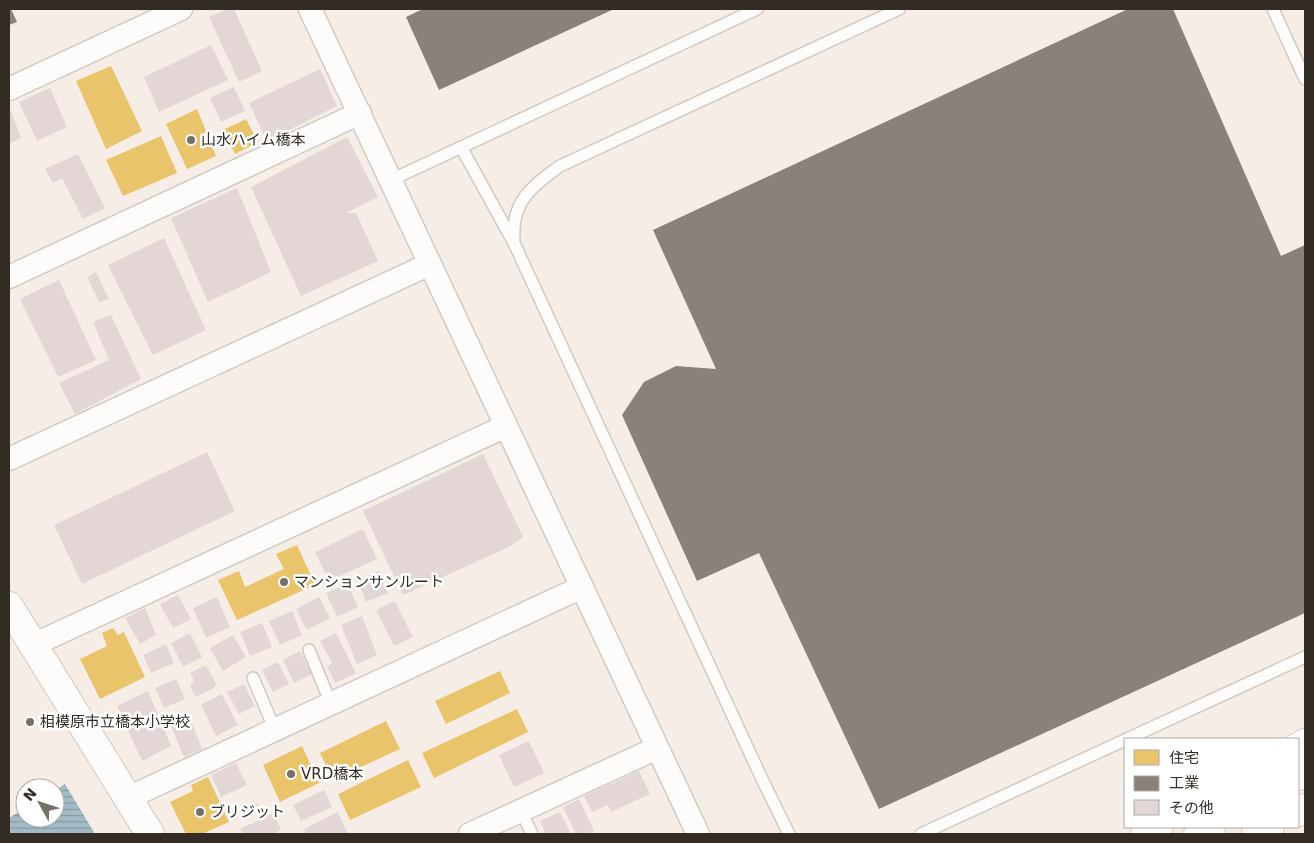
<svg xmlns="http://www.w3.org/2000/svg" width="1314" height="843" font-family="'DejaVu Sans','Noto Sans JP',sans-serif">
	<defs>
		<pattern id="water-rules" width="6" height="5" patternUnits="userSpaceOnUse" patternTransform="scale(1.25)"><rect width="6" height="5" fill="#a2bbc4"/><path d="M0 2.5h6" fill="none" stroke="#85989f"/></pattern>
	</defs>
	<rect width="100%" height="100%" fill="#f6eee6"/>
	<path fill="url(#water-rules)" d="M65,784l30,50h-86v-16l16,-10v10h30v-28z"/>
	<g fill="#e9c46a">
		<path d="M111,66l31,65 -36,18 -30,-68z"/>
		<path d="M197,109l19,47 -29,13 -21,-45z"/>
		<path d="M246,119l12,23 -23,12 -12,-24z"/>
		<path d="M161,136l16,37 -54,23 -17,-36z"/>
		<path d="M297,545l18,40 -78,35 -19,-40 21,-9 6,16 39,-18 -8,-15z"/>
		<path d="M113,628l5,7 6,-3 21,45 -45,22 -20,-40 27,-13 -5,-13z"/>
		<path d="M500,671l10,22 -64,31 -11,-23z"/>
		<path d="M517,709l11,23 -94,46 -12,-25z"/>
		<path d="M386,721l14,28 -67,31 -13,-27z"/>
		<path d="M302,746l17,37 -39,19 -17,-37z"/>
		<path d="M408,760l13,27 -71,33 -12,-26z"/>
		<path d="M208,777l21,45 -27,12h-16l-16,-32 23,-11 -2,-6z"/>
	</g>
	<g fill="#8a817c">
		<path d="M9,9h2l6,13 -8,3z"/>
		<path d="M423,9h191l-175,81 -33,-73z"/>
		<path d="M1128,9h45l108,247 24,-11v368l-426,196 -120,-256 -62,28 -75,-166 22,-33 32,-16 40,3 -63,-139z"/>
	</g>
	<g fill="#e2d7d6">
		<path d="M228,9h6l28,62 -23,11 -30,-65z"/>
		<path d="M211,45l17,35 -69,32 -15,-35z"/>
		<path d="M320,69l17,37 -70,35 -18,-38z"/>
		<path d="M234,87l11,24 -24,11 -11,-24z"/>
		<path d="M50,88l17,39 -30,14 -18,-39z"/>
		<path d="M11,111l10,27 -12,6v-31z"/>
		<path d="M347,137l31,60 -32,16h10l22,48 -77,35 -50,-109z"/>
		<path d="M78,154l27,54 -22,11 -21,-41 -9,5 -8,-14z"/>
		<path d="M237,188l34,84 -63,30 -37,-84z"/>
		<path d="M164,238l42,92 -53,25 -45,-90z"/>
		<path d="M96,272l13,27 -10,3 -12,-25z"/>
		<path d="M59,280l37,80 -38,17 -38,-78z"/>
		<path d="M111,315l30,64 -66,35 -16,-31 50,-23 -16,-38z"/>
		<path d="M207,452l28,59 -153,73 -28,-59z"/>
		<path d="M483,454l40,83 -14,10 -106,48 -40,-84z"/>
		<path d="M363,529l14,30 -48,22 -14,-29z"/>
		<path d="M379,571l9,22 -22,9 -8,-22z"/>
		<path d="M347,584l11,23 -21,10 -11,-24z"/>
		<path d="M178,595l13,24 -18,9 -13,-24z"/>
		<path d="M217,597l13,30 -24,11 -13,-30z"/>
		<path d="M319,597l11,21 -23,12 -11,-21z"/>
		<path d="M395,601l18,36 -19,9 -18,-36z"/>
		<path d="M145,608l11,27 -16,9 -15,-26z"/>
		<path d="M292,611l10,24 -22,10 -11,-24z"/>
		<path d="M362,616l15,39 -20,9 -16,-39z"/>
		<path d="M262,623l10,24 -22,9 -10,-24z"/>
		<path d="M190,633l12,24 -19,10 -12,-24z"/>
		<path d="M336,633l20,40 -21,10 -8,-17 5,-3 -12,-22z"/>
		<path d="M233,635l13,22 -23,14 -13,-23z"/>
		<path d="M166,644l8,19 -23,10 -8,-18z"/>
		<path d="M300,651l12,23 -18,9 -11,-23z"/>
		<path d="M278,662l11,22 -16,8 -11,-22z"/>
		<path d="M206,665l11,21 -21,11 -6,-11 4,-5 -4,-8z"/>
		<path d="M176,679l9,20 -21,9 -9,-20z"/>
		<path d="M244,684l11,22 -16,8 -12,-22z"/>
		<path d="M148,691l23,55 -29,15 -25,-55z"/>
		<path d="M222,694l16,31 -22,11 -15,-31z"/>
		<path d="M188,713l14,36 -18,8 -15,-36z"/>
		<path d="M529,741l15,32 -30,14 -15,-32z"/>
		<path d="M236,763l11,22 -26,12 -10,-22z"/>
		<path d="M639,771l11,23 -39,18 -3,-7 -16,7 -8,-16z"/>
		<path d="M324,790l8,17 -31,14 -8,-16z"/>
		<path d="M579,799l15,32 -8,3h-10l-13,-27z"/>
		<path d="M257,803l3,6 -15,9 -4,-8z"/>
		<path d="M338,812l10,22h-42l-2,-5z"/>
		<path d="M560,812l11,22h-25l-6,-13z"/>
		<path d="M274,813l7,17 -9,4h-29l-3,-5z"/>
	</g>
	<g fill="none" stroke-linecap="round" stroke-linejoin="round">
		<defs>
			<g id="service">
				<path d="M1273,9l32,70"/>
				<path d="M461,147l53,96 248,536 27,55"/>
				<path d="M391,180l366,-171"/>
				<path d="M514,239c-3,-37 18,-53 46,-73l339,-157"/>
				<path d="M309,650l22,54"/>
				<path d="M253,678l22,52"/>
				<path d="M1127,739l178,-82"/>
				<path d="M521,811l11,23"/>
				<path d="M921,834l204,-94"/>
			</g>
			<g id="minor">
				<path d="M310,9l388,825"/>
				<path d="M9,89l172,-80"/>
				<path d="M9,277l351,-164"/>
				<path d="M9,459l421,-195"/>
				<path d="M33,645l473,-219"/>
				<path d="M128,798l454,-211"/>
				<path d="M470,834l187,-86"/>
			</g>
			<path id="tertiary" d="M9,606l141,228"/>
			<g id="trunk">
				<path d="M1298,747l7,-4"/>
				<path d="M1298,776l7,-4"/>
				<path d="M1298,812l7,-4"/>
				<path d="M1145,834l14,-7"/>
				<path d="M1198,834l13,-7"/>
				<path d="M1256,834l14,-7"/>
			</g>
		</defs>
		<use href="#service" stroke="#d1cac3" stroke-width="14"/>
		<use href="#minor" stroke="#d1cac3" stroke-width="25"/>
		<use href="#tertiary" stroke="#d1cac3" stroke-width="30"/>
		<use href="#trunk" stroke="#d1cac3" stroke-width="30"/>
		<use href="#service" stroke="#fefcfb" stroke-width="11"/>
		<use href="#minor" stroke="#fefcfb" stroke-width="22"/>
		<use href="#tertiary" stroke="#fefcfb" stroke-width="28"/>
		<use href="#trunk" stroke="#fefcfb" stroke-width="28"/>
	</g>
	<g fill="#777069" stroke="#fff" stroke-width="2">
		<circle cx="191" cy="140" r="5"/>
		<circle cx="284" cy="582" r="5"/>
		<circle cx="30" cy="722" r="5"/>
		<circle cx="291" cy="774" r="5"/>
		<circle cx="200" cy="812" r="5"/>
	</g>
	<g text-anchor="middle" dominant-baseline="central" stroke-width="5" stroke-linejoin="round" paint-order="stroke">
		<g font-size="15" fill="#332c25" stroke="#fff" text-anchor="start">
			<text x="201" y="140">山水ハイム橋本</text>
			<text x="294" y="582">マンションサンルート</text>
			<text x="40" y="722">相模原市立橋本小学校</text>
			<text x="301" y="774">VRD橋本</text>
			<text x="210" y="812">ブリジット</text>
		</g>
	</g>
	<rect width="1314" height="843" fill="none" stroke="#332c25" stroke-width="20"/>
	<rect x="1124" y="738" width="175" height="90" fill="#ffffff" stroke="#adaba8"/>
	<rect x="1134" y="750" width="25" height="15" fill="#e9c46a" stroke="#adaba8"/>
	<text x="1169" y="763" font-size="15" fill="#332c25">住宅</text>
	<rect x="1134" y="776" width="25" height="15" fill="#8a817c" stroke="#adaba8"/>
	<text x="1169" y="788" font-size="15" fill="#332c25">工業</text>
	<rect x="1134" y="800" width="25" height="15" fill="#e2d7d6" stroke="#adaba8"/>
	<text x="1169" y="813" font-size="15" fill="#332c25">その他</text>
	<g transform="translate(40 803) rotate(310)"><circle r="24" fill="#ffffff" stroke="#adaba8"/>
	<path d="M0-4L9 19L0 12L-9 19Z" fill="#777069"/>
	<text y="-8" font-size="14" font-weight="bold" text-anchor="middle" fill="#332c25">N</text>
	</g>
</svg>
